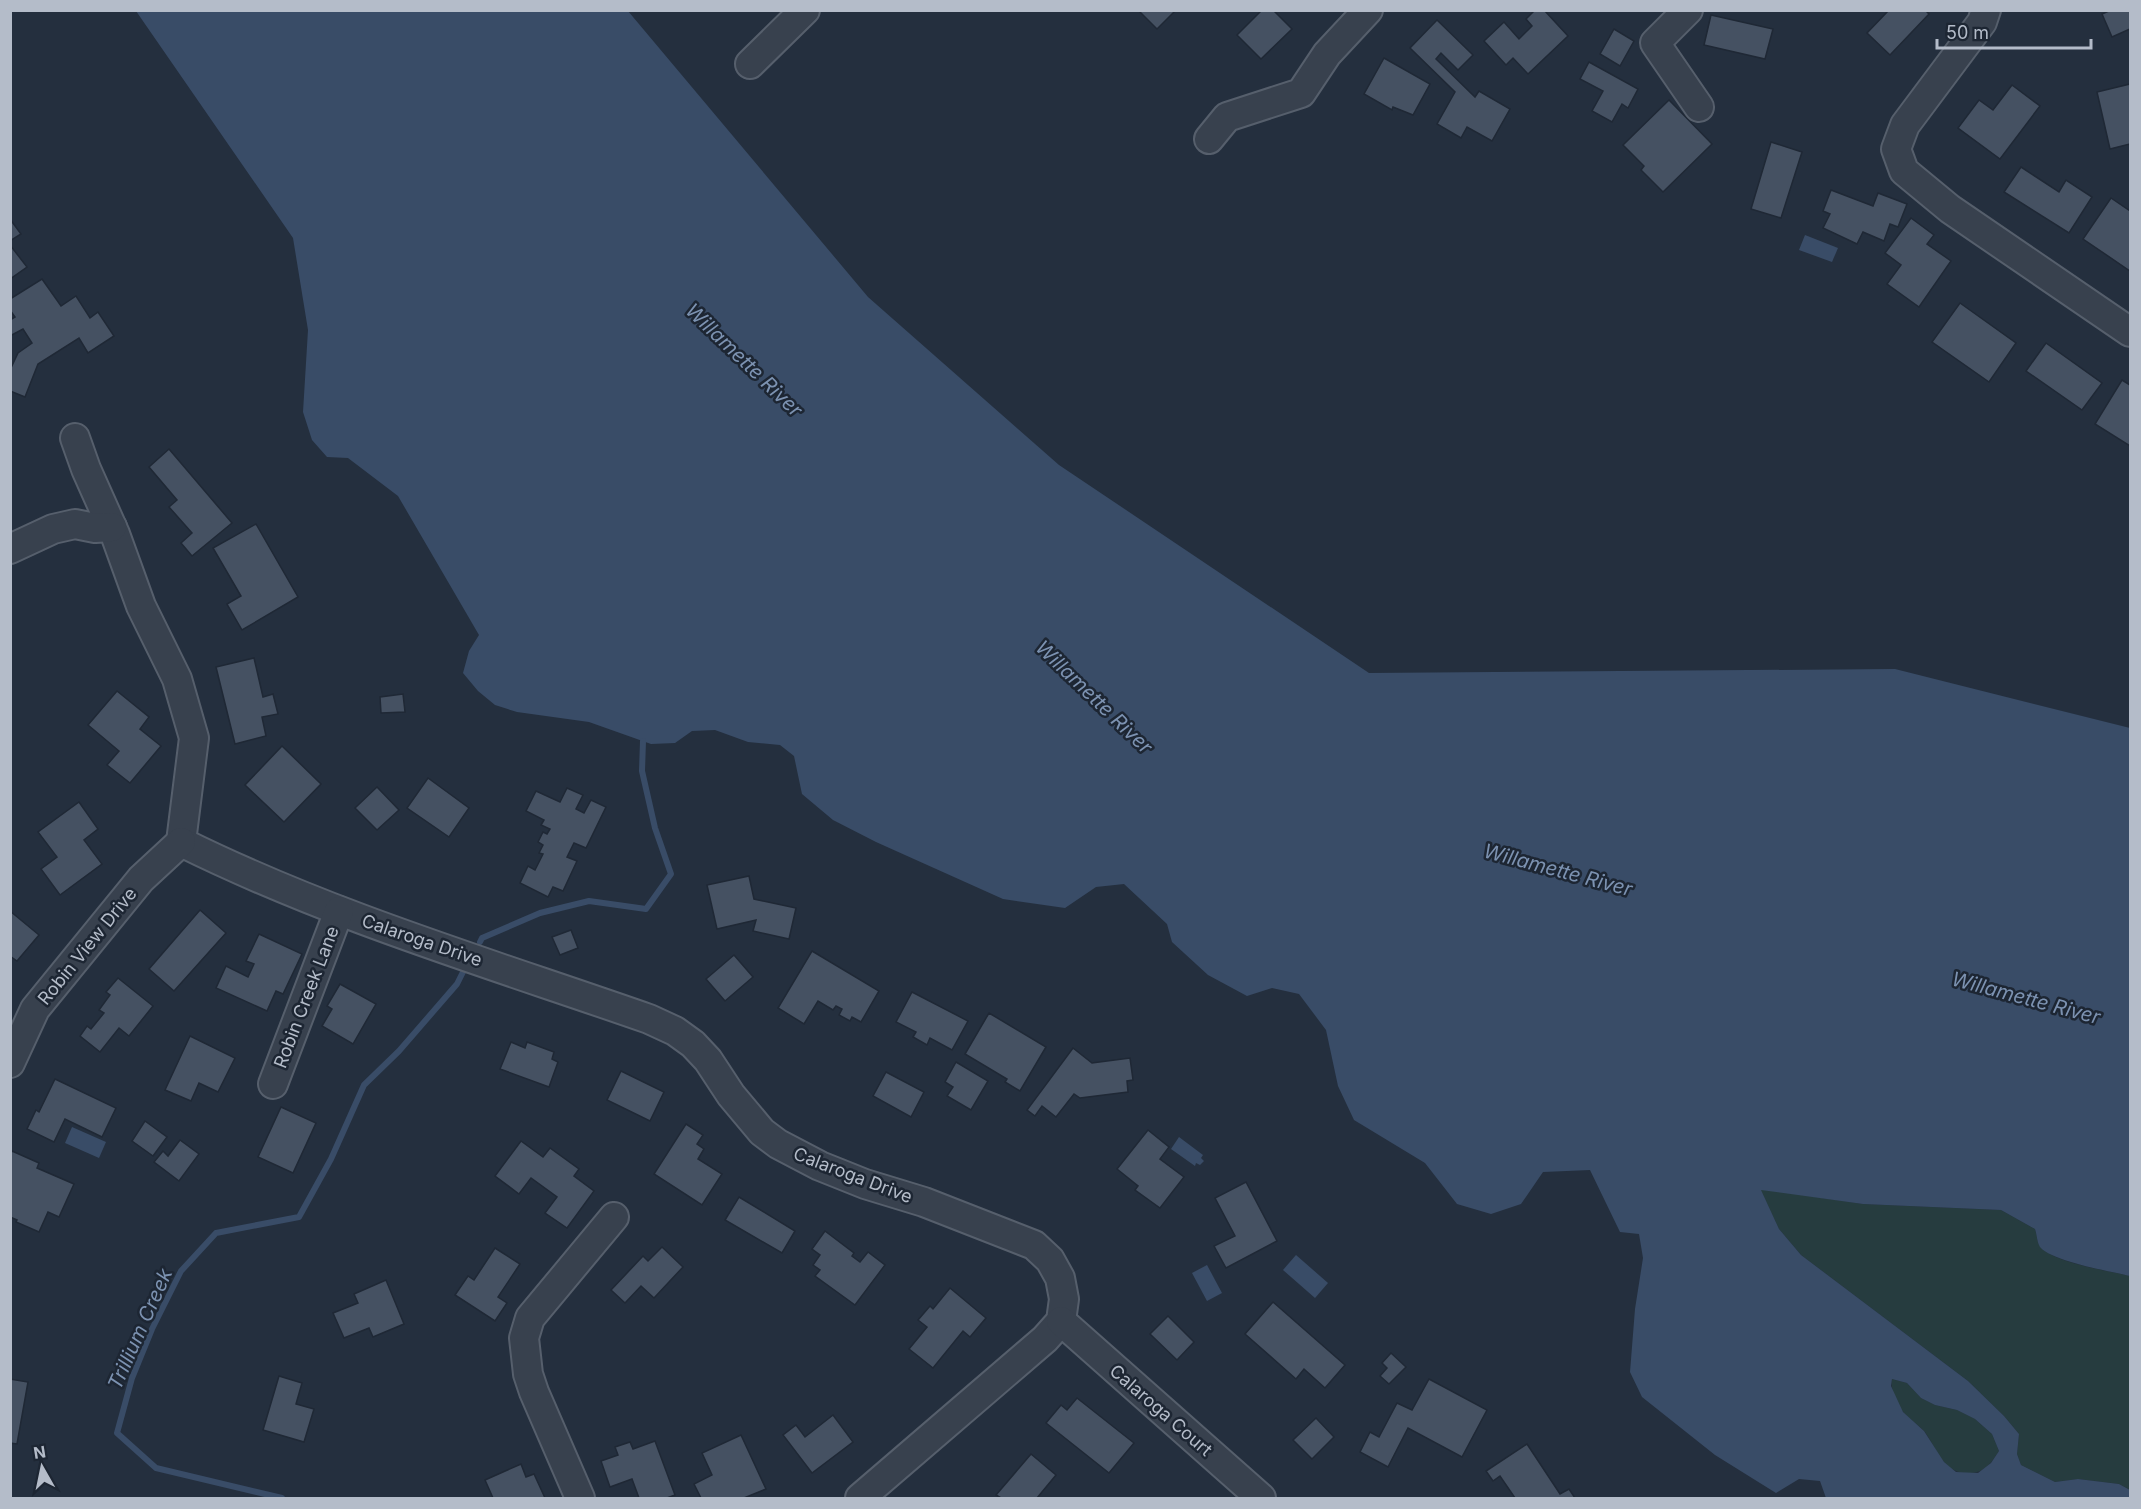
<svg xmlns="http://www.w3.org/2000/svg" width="2141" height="1509" font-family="Inter,sans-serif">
	<rect width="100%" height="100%" fill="#242f3e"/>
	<g fill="#263c3f">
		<path d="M1760,1189l103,15 138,6 34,19c2,6 2,13 6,18 13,16 69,24 89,29v214l-11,-6 -41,-5 -23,3 -34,-17 -4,-11 2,-20 -15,-18 -36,-35 -167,-126 -22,-26z"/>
		<path d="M1892,1379l15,4 14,15 14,7 22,5 18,9 17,15 7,17c-9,14 -16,23 -33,22 -23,-1 -29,-24 -41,-41 -6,-7 -15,-12 -21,-19 -7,-8 -14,-24 -12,-34z"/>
	</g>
	<g fill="#394c67" fill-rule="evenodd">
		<path d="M136,11h492l240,286 191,168 310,208 526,-4 235,59v548c-20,-5 -77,-14 -90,-29 -3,-5 -3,-12 -5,-18l-34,-19 -138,-6 -102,-14 18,39 22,26 167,126 36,35 15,18 -2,20 4,11 34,17 23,-3 41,5 11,6v8h-304l-6,-17 -21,-2 -23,14 -61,-38 -73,-58 -12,-25 5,-63 8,-51 -4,-24 -19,-2 -30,-62 -47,2 -22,32 -30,10 -34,-10 -32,-41 -71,-43 -16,-34 -12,-56 -27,-36 -27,-6 -25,8 -39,-21 -36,-33 -5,-18 -43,-40 -28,3 -31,21 -62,-9 -127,-57 -43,-22 -31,-26 -8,-38 -14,-11 -32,-3 -33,-12 -23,1 -17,12 -24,1 -62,-22 -72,-10 -22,-7 -17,-14 -15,-18 6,-22 10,-16 -81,-139 -50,-38 -21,-1 -15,-17 -9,-28 5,-82 -15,-92zM1892,1379l15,4 14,15 14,7 22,5 18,9 17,15 7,17 -8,12 -13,10 -22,-1 -12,-10 -20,-31 -21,-19 -12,-26z"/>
		<path d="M1805,235l33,13 -6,14 -33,-12z"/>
		<path d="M72,1127l34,15 -7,16 -34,-15z"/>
		<path d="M1179,1137l24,18 -2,3 3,3 -4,4 -4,-2 -1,3 -24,-17z"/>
		<path d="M1296,1255l32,28 -13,15 -32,-28z"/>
		<path d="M1207,1265l15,28 -15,8 -15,-28z"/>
	</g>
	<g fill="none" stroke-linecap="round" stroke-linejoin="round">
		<g stroke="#394c67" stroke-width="6">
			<path d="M480,942l2,-4 58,-25 49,-12 57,8 25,-35 -16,-46 -13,-57 1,-30"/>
			<path d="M282,1498l-126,-30 -39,-35 15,-55 20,-49 29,-58 35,-38 83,-16 32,-58 33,-74 35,-34 58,-67 6,-12"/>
		</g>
	</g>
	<g fill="#455162" stroke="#1f2835" stroke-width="1.5">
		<path d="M1138,10h38l-19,19z"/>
		<path d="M1262,10h11l19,19 -31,30 -24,-24z"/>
		<path d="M1535,10h9l24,26 -40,38 -15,-16 -7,7 -22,-24 20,-19 15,17 13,-13 -6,-7z"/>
		<path d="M1889,10h36l4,4 -39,41 -23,-22z"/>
		<path d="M2111,10h19v19l-18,8 -10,-23z"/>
		<path d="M1711,15l62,14 -8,30 -61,-14z"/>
		<path d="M1437,20l36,35 -15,15 -17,-17 -5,6 39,38 4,-6 31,18 -18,32 -25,-14 -6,11 -24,-14 18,-32 -45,-44z"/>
		<path d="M1614,29l20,12 -14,25 -20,-12z"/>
		<path d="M1384,58l46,26 -17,31 -20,-8 -1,3 -28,-16z"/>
		<path d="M1589,62l49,27 -10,19 -6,-4 -10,18 -20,-11 11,-20 -23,-12z"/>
		<path d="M2130,84v60l-20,5 -13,-57z"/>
		<path d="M2012,85l28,21 -40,53 -42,-31 21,-28 14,10z"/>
		<path d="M1669,100l43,44 -49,48 -22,-22 3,-4 -21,-21z"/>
		<path d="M1771,142l31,10 -21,66 -30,-9z"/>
		<path d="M2021,167l38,25 7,-12 26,17 -23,36 -65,-41z"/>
		<path d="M1831,190l42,16 5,-13 29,11 -9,23 -8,-3 -6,17 -21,-9 -6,12 -34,-16 7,-14 -7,-3z"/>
		<path d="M2111,198l19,13v60l-47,-32z"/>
		<path d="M1911,218l23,17 -7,9 24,17 -32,46 -32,-23 14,-19 -16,-12z"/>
		<path d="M10,219l11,15 -11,7z"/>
		<path d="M10,245l17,22 -17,12z"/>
		<path d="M42,279l19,27 15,-10 14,22 8,-6 16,24 -26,17 -9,-15 -41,26 -13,33 -15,-6v-21l8,-17 14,-10 -9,-14 -13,7v-16l5,-3 -5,-7v-11z"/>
		<path d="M1960,303l56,40 -27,39 -57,-40z"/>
		<path d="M2046,343l56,40 -20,27 -56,-39z"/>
		<path d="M2122,380l8,5v61l-35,-22z"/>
		<path d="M169,449l63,74 -40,33 -11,-13 11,-10 -23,-26 8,-7 -28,-33z"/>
		<path d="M256,524l42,73 -56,33 -15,-26 14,-8 -28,-48z"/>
		<path d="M254,658l9,39 10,-3 5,20 -16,3 4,19 -31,8 -19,-77z"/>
		<path d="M117,691l32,26 -9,12 21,17 -31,37 -23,-18 12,-14 -31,-26z"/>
		<path d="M403,694l2,18 -24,1 -1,-16z"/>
		<path d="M282,746l39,38 -37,38 -39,-37z"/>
		<path d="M428,778l41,30 -20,29 -42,-29z"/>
		<path d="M377,787l22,23 -22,20 -22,-22z"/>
		<path d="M567,788l16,7 -7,14 8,4 7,-13 15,7 -20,41 -12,-5 -7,14 10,4 -14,30 -10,-4 -5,10 -28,-14 8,-17 7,4 8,-16 -4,-1 4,-8 -5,-3 5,-10 4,2 3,-5 -9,-4 3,-5 -18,-9 10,-20 24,11z"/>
		<path d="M79,802l19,27 -14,11 18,24 -42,31 -19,-26 16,-12 -19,-25z"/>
		<path d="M749,876l5,23 42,9 -7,31 -36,-8 3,-11 -39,9 -10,-44z"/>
		<path d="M200,910l26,23 -52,58 -25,-22z"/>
		<path d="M10,911l29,24 -22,26 -7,-5z"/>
		<path d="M571,930l7,18 -18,7 -8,-18z"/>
		<path d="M259,934l43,20 -19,40 -7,-3 -9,20 -51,-23 10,-22 22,11 6,-13 -8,-3z"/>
		<path d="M812,951l67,40 -18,31 -9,-5 -2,4 -11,-6 3,-6 -6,-3 -3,4 -15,-9 -14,23 -26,-16z"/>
		<path d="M734,955l19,22 -28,24 -19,-22z"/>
		<path d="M118,978l35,28 -24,30 -10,-8 -19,24 -20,-16 7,-10 4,3 13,-16 -5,-3 11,-15 -4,-3z"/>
		<path d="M340,984l36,20 -23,40 -31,-18 10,-17 -5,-3z"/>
		<path d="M912,992l56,29 -16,29 -22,-12 -3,7 -14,-8 3,-5 -20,-10z"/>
		<path d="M989,1013l57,34 -26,44 -15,-9 2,-3 -42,-25z"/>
		<path d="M190,1036l45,22 -17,34 -19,-9 -8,18 -26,-11z"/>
		<path d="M511,1042l14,6 2,-6 27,10 -2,7 6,3 -9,25 -49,-18z"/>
		<path d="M1073,1048l19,15 38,-5 3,22 -6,1 1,11 -48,6 -6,-4 -18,23 -14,-11 -7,10 -8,-6z"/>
		<path d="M956,1062l32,19 -17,29 -24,-14 6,-9 -8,-5z"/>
		<path d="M621,1071l43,21 -14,29 -43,-21z"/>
		<path d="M886,1072l38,20 -13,25 -38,-21z"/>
		<path d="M55,1079l61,29 -14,29 -37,-18 -11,23 -27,-13 9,-19 3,2z"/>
		<path d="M281,1107l35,16 -23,50 -35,-16z"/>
		<path d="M145,1121l22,16 -14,19 -21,-15z"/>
		<path d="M686,1124l17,11 -6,9 7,5 -6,10 24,15 -20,31 -48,-31z"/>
		<path d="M1148,1130l21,17 -9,12 24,18 -24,31 -25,-18 3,-4 -21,-17z"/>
		<path d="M180,1140l19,14 -20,27 -25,-19 9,-11 5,5z"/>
		<path d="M521,1141l22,16 7,-9 29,21 -5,7 20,15 -27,37 -22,-15 12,-16 -26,-19 -12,16 -24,-18z"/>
		<path d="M12,1151l27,12 -2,5 37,16 -15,33 -11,-5 -9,20 -23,-10 1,-2 -7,-3v-62z"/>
		<path d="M1246,1182l31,59 -51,27 -12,-22 21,-10 -20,-38z"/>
		<path d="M739,1197l56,34 -13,22 -57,-33z"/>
		<path d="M825,1231l29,22 -2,3 8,6 8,-10 17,13 -30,40 -40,-29 5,-6 -7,-5 7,-10 -8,-6z"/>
		<path d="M662,1247l21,20 -29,31 -13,-12 -16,17 -14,-13 32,-34 5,5z"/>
		<path d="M495,1248l25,16 -22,33 9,6 -12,18 -40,-26 13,-19 6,4z"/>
		<path d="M386,1280l18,44 -31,13 -4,-9 -25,10 -11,-25 25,-10 -4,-9z"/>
		<path d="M950,1288l36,30 -16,19 -7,-6 -30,37 -24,-19 18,-22 -9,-7 12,-14 3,3z"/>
		<path d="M1273,1302l72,63 -20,23 -21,-19 -8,10 -51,-45z"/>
		<path d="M1168,1316l26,26 -17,18 -27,-26z"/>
		<path d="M1391,1353l15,14 -17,17 -9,-8 7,-8 -5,-5z"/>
		<path d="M279,1376l23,7 -6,21 18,5 -10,33 -41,-12z"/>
		<path d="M10,1379l18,3 -11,62 -7,-1z"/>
		<path d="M1429,1379l58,31 -25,47 -54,-29 -20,39 -28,-15 10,-20 9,5 18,-34 15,7z"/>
		<path d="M1077,1398l57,45 -25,30 -63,-50 15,-18 6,5z"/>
		<path d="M833,1415l20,27 -41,31 -29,-38 13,-10 9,12z"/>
		<path d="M1316,1418l18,19 -22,22 -19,-19z"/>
		<path d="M741,1435l25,54 -22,9h-43l-7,-14 18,-9 -10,-22z"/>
		<path d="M655,1441l20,54 -8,3h-28l-7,-19 -22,8 -9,-26 17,-6 -3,-8 15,-5 3,7z"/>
		<path d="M1527,1444l33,50 9,-5 6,9h-60l-15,-22 -7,5 -7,-10z"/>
		<path d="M1031,1454l25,21 -19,23h-36l-5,-3z"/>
		<path d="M521,1464l5,13 8,-3 11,24h-52l-8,-18z"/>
	</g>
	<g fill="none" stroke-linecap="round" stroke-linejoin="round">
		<defs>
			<g id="minor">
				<path d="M1688,10l-33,33 44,64"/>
				<path d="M1986,10l-4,12 -77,103 -9,24 8,22 46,38 180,123"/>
				<path d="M750,64l55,-54"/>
				<path d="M1209,139l18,-22 74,-24 26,-39 41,-44"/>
				<path d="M75,438l11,31 29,65 26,72 36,73 17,59 -13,104"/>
				<path d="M10,549l43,-20 22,-5 20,4 17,-1"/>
				<path d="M181,842c149,74 311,122 468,177l26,12 18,13 15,16 23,35 31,37 16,12 42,22 45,18 59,18 110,43 16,15 10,18 4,21 -3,22 -16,18 -185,159"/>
				<path d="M10,1063l25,-54 106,-130 40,-37"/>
				<path d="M273,1084l66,-173"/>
				<path d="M1061,1321l200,177"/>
				<path d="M580,1498l-46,-106 -6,-18 -4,-36 6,-20 84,-101"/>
			</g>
		</defs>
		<use href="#minor" stroke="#565f6c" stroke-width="32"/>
		<use href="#minor" stroke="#38414e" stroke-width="28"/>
	</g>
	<g text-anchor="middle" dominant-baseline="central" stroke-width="5" stroke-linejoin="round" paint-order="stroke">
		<g font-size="18" fill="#b4bcc9" stroke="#1d2633">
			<text transform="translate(422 940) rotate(19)">Calaroga Drive</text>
			<text transform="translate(87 946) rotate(-51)">Robin View Drive</text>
			<text transform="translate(306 997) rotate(-69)">Robin Creek Lane</text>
			<text transform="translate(853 1175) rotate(21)">Calaroga Drive</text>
			<text transform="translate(1161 1410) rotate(41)">Calaroga Court</text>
		</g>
		<g font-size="20" font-style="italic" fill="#7c92b1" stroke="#1d2633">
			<text transform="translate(744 360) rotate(44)">Willamette River</text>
			<text transform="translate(1094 697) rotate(44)">Willamette River</text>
			<text transform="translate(1558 870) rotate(15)">Willamette River</text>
			<text transform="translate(2026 998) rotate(15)">Willamette River</text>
			<text transform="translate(140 1329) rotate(-66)">Trillium Creek</text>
		</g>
	</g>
	<rect width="2141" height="1509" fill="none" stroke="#b4bcc9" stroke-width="24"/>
	<g transform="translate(42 1467) rotate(351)" stroke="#1d2633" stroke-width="4.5" paint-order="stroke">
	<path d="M0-4.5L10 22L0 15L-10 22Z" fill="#b4bcc9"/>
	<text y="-9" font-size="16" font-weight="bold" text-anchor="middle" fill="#b4bcc9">N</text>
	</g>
	<path d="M1937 39v9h154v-9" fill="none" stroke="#b4bcc9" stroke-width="3"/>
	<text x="1946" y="39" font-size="18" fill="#b4bcc9" stroke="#1d2633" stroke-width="4.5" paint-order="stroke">50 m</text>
</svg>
